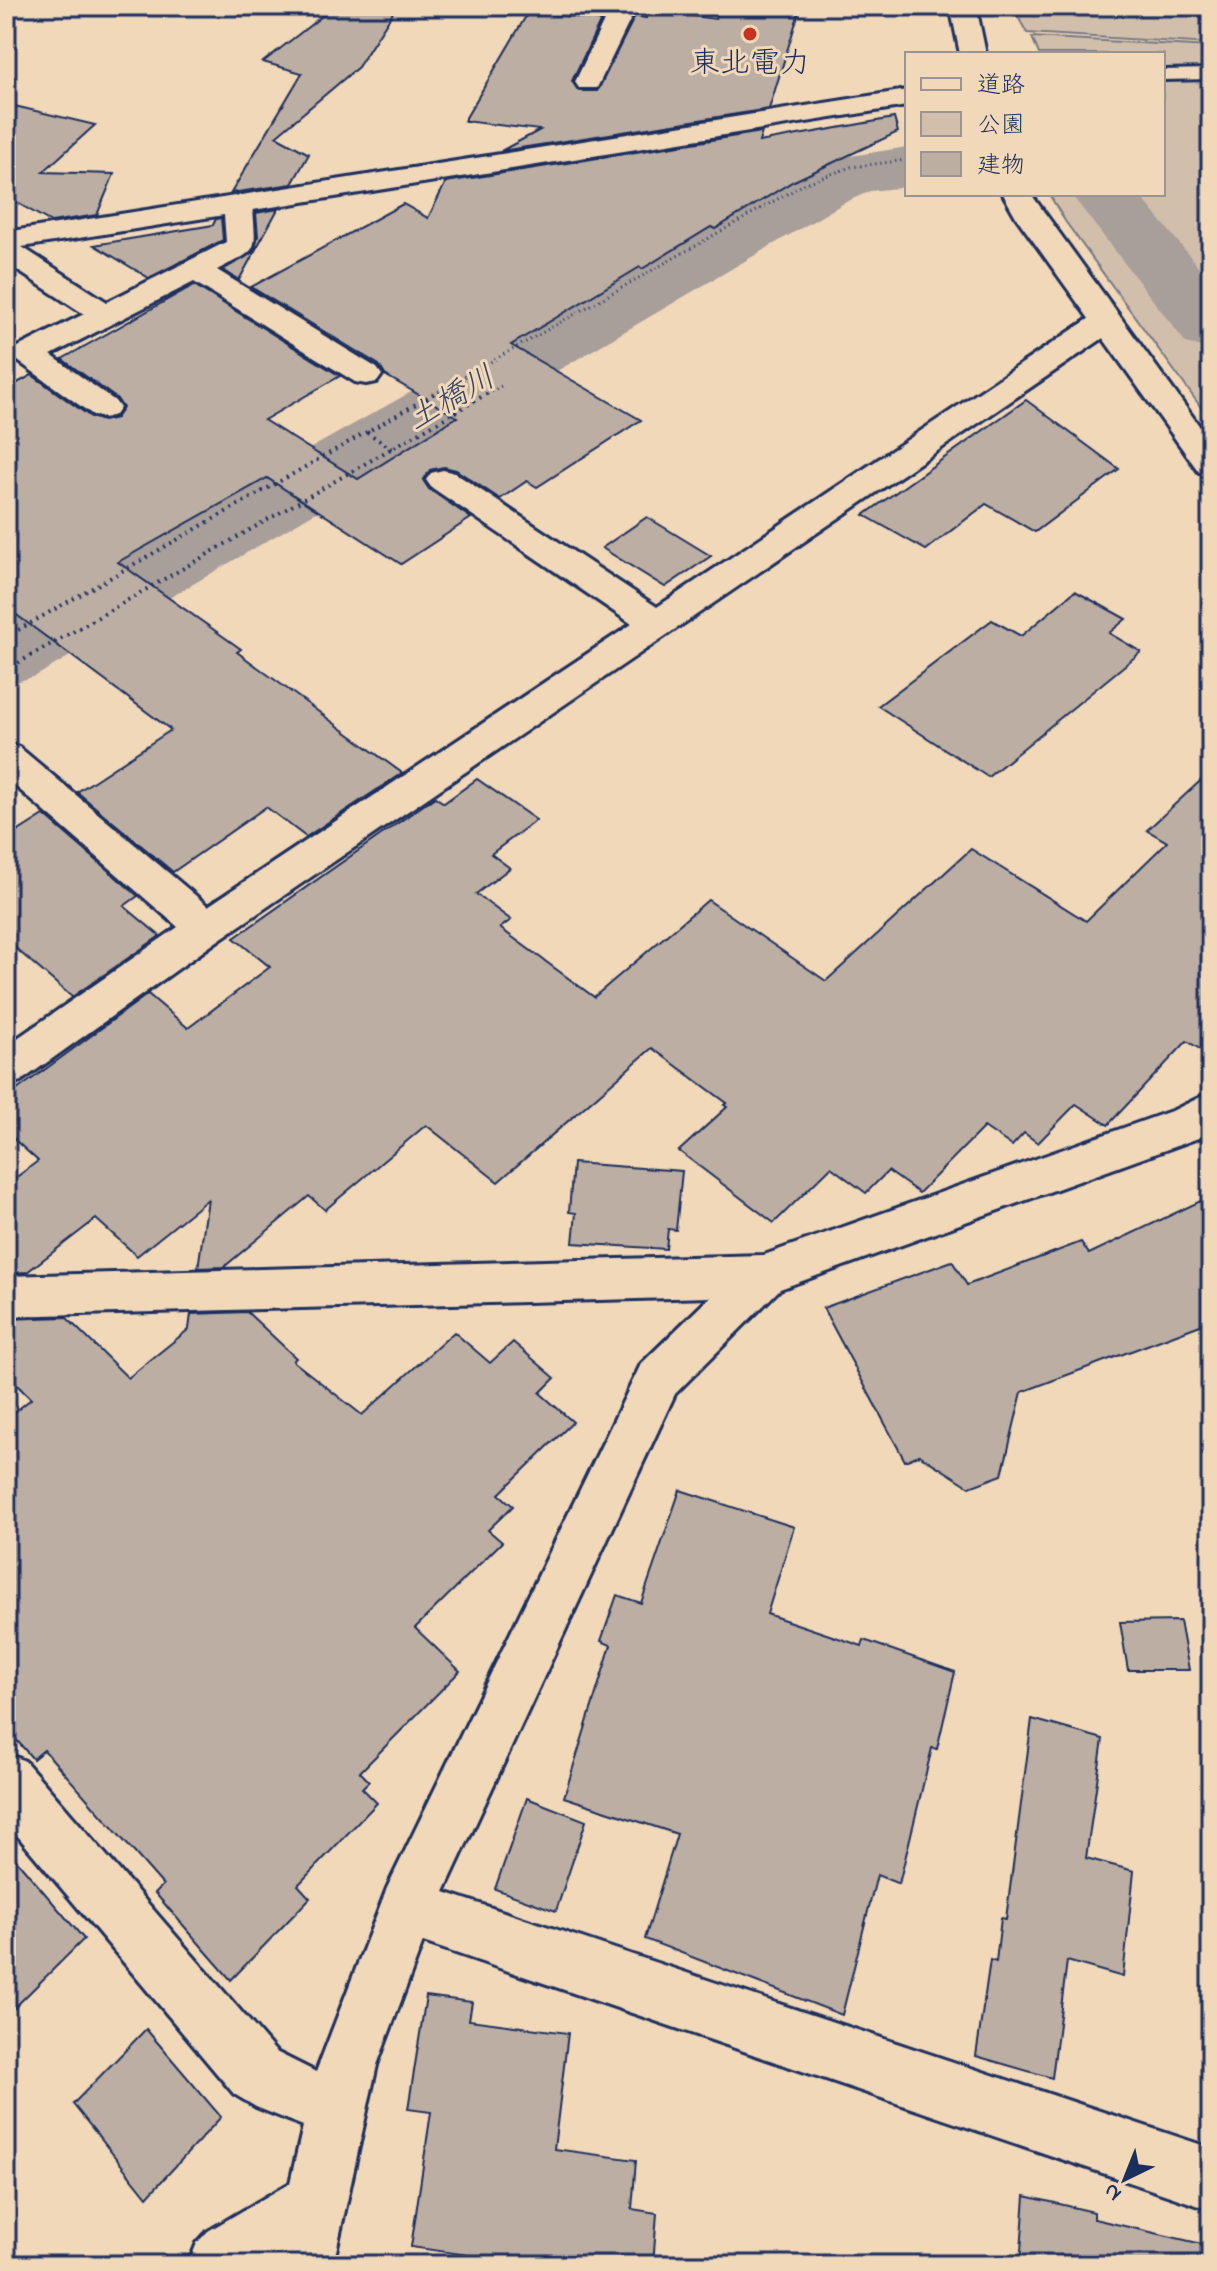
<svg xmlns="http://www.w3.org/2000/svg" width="1217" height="2271" font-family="'Indie Flower','Klee One',sans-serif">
	<rect width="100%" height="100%" fill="#f1d8b9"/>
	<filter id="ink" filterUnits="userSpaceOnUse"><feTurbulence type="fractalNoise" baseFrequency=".0125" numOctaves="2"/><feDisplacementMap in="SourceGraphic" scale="16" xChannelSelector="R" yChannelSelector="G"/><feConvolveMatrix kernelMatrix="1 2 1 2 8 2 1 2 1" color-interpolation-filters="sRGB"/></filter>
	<g filter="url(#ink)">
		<g fill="#d1bfac" stroke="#767785" stroke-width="2">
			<path d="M1012,6h199v38l-184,-11z"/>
			<path d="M1032,37l179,10v374l-146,-200 -16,-27h114v-140h-124z"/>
		</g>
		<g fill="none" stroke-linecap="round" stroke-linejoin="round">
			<g fill="#a89e9a" fill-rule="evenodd">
				<path d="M907,147v40l-37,4 -26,12 -808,473 -30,9v-66l792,-444 34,-16z"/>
				<path d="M1071,194h68l72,88v67l-25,-6z"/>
			</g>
		</g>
		<g fill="#bcaea3" stroke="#1b2f5e" stroke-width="2">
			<path d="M335,6h62l-39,61 -82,69 33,18 -17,30 -61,9 71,-120 -39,-11z"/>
			<path d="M719,6h82l-32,103 -268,42 39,-21 -76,-9 65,-110 72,9 -29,61 7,10h18l38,-75 11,2 3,-8 66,9z"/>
			<path d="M6,104l89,21 -52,47 71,2 -17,41 -46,7 -39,-22 -6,5z"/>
			<path d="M894,118l4,14 -106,50 -77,47 -4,-2 -69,42 -2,-2 -129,78 130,75 -104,67 -10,-6 -27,18 -44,-29 -12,-3 -14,3 -7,10 6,9 42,29 -70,46 -134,-86 -149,84 123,87 -4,3 165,121 -96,64 -40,-30 -93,65 -96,-80 94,-62 -165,-123v-218l26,-14 59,42 12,4 13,-3 7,-10 -6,-9 -55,-40 132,-74 146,91 -76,44 94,59 99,-62 -72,-42 -6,-10 -128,-78 152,-83 25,14 18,-36 316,-50 -3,10z"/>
			<path d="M278,209l-39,71 -16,-10 31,-19 4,-15 -2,-23z"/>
			<path d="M221,218l2,22 -74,38 -55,-33 119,-20 3,-6z"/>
			<path d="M1026,400l93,69 -84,63 -49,-28 -60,46 -62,-35z"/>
			<path d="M647,517l64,39 -46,31 -63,-39z"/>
			<path d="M1075,591l51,28 -17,14 32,19 -153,125 -110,-71 114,-86 29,16z"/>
			<path d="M1211,771v285l-24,-15 -79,84 -32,-21 -38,39 -14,-10 -12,13 -28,-19 -65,66 -31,-22 -22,22 -35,-26 -57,56 -95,-72 48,-44 -3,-2 3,-2 -75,-55 -154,134 -72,-57 -101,85 -16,-14 -85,71 -26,1 10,-69 -71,57 -41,-37 -69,53 -21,1v-88l32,-24 -32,-29v-34l142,-104 40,34 82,-61 -36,-29 201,-141 9,6 33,-24 59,41 -45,34 19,14 -34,26 35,26 -11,8 94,69 114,-97 118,81 145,-132 115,72 81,-79 -20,-12z"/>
			<path d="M44,815l94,81 -14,10 36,30 -88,61 -66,-57v-101z"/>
			<path d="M573,1163l109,8 -6,59 -8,-1 -2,20 -93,-6 3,-30 -7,-1z"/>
			<path d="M1211,1196v125l-189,71 -20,83 -32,12 -51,-32 -14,6 -82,-153 129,-47 15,24 114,-43 8,12z"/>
			<path d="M247,1312l49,46 -3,3 69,54 92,-83 36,31 23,-21 42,36 -15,15 33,29 -74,72 14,12 -25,24 14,12 -87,86 45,43 -100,101 9,9 -7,7 15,15 -79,82 12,13 -79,82 -76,-87 8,-8 -119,-135 -11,9 -27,-31v-309l25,-20 -25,-25v-55l60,-2 62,61 61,-49 2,-15z"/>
			<path d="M680,1490l114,37 -27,87 95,32 2,-6 91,32 -18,77 -5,-1 -33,136 -22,-9 -35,140 -197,-76 32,-105 -113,-37 47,-152 -10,-4 16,-46 24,8z"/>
			<path d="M1180,1621l9,49h-61l-8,-48z"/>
			<path d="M1032,1719l71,20 -17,119 48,13 -11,106 -56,-16 -15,117 -76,-22 14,-96 6,2 5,-44 5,1z"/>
			<path d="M527,1798l59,23 -30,90 -61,-22z"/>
			<path d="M6,1848l78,91 -78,77z"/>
			<path d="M426,1996l46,6 -3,18 99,13 -14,116 82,11 -4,49 25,4 -4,52h-114l-128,-18 20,-135 -23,-3z"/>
			<path d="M146,2029l75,88 -74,80 -74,-93z"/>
			<path d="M1025,2196l69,16v7l117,27v19h-191z"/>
		</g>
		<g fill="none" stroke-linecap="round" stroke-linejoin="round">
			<defs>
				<path id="lane" d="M1211,69v10l-48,1v-10z"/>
				<g id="street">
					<path d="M611,6h26l-40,82h-18l-4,-6z"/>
					<path d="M907,90v16l-654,104c4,46 4,39 -36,60l160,98 5,7 -5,7 -11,2 -11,-2 -161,-100 -143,73 64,46 5,7 -5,7 -11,3 -11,-3 -75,-54 -5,-7 5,-7 66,-33 -78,-51v-31zM224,215l2,27 -119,60 -85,-55z"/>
					<path d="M1107,312l11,2 4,7 -4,7 -898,611 -199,142 -15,5v-40l172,-119 -172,-149v-34l13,3 189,159 424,-282 -201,-137 -5,-7 5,-7 12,-3 12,3 202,134 439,-293z"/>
					<path d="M1211,1092v40l-7,4 -424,153 -105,105 -231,498 767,256v62l-788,-268 -46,123 -44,200h-145l9,-22 11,-12 82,-48 13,-57 -47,-19 -22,-13 -228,-272v-69l19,8 251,291 40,20 71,-184 254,-524 69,-67 -704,19v-40l758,-21 410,-145z"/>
				</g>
				<g id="secondary">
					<path d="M950,6h26l10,48h-26z"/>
					<path d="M1003,194h28l180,248v33l-12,-3 -183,-255z"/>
				</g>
			</defs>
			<use href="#lane" stroke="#1b2f5e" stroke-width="6"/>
			<use href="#street" stroke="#1b2f5e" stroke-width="6"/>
			<use href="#secondary" stroke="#1b2f5e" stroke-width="6"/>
			<g stroke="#1b2f5e" stroke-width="3" stroke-dasharray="1 4" stroke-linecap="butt">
				<path d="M434,394l372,-211 45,-16 56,-7"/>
				<path d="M487,394l16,-9"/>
			</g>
			<g stroke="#1b2f5e" stroke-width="4" stroke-dasharray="2 5" stroke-linecap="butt">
				<path d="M367,432l25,17"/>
				<path d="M6,637l431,-245"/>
				<path d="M6,670l484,-278"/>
			</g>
			<use href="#lane" fill="#f1d8b9" fill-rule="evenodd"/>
			<use href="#street" fill="#f1d8b9" fill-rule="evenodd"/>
			<use href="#secondary" fill="#f1d8b9" fill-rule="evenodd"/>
		</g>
	</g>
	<circle fill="#c8321e" stroke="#f1d8b9" stroke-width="3" cx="750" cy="34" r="8"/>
	<g text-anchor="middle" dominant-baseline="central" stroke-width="6" stroke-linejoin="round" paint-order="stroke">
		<g font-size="30" fill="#1b2f5e" stroke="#f1d8b9">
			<text x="750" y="65">東北電力</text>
		</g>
		<g font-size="32" font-style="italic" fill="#37456a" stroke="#f1d8b9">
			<text transform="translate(452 400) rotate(-30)">土橋川</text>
		</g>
	</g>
	<rect width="1217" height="2271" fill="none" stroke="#f1d8b9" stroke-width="32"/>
	<rect x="16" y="16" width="1185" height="2239" fill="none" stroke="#1b2f5e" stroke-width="3" filter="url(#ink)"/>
	<rect x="905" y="52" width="260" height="144" fill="#f1d8b9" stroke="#9b9495" stroke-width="2"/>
	<rect x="921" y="78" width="40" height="12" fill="#f1d8b9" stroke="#9b9495" stroke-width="2"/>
	<text x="977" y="92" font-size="24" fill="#1b2f5e">道路</text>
	<rect x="921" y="112" width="40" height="24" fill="#d1bfac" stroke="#9b9495" stroke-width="2"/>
	<text x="977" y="132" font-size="24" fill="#1b2f5e">公園</text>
	<rect x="921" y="152" width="40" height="24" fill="#bcaea3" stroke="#9b9495" stroke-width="2"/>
	<text x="977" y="172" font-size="24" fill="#1b2f5e">建物</text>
	<g transform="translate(1125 2179) rotate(223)" stroke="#f1d8b9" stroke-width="6" paint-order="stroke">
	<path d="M0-6L14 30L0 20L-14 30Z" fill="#1b2f5e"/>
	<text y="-12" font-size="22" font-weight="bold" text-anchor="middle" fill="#1b2f5e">N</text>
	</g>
</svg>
